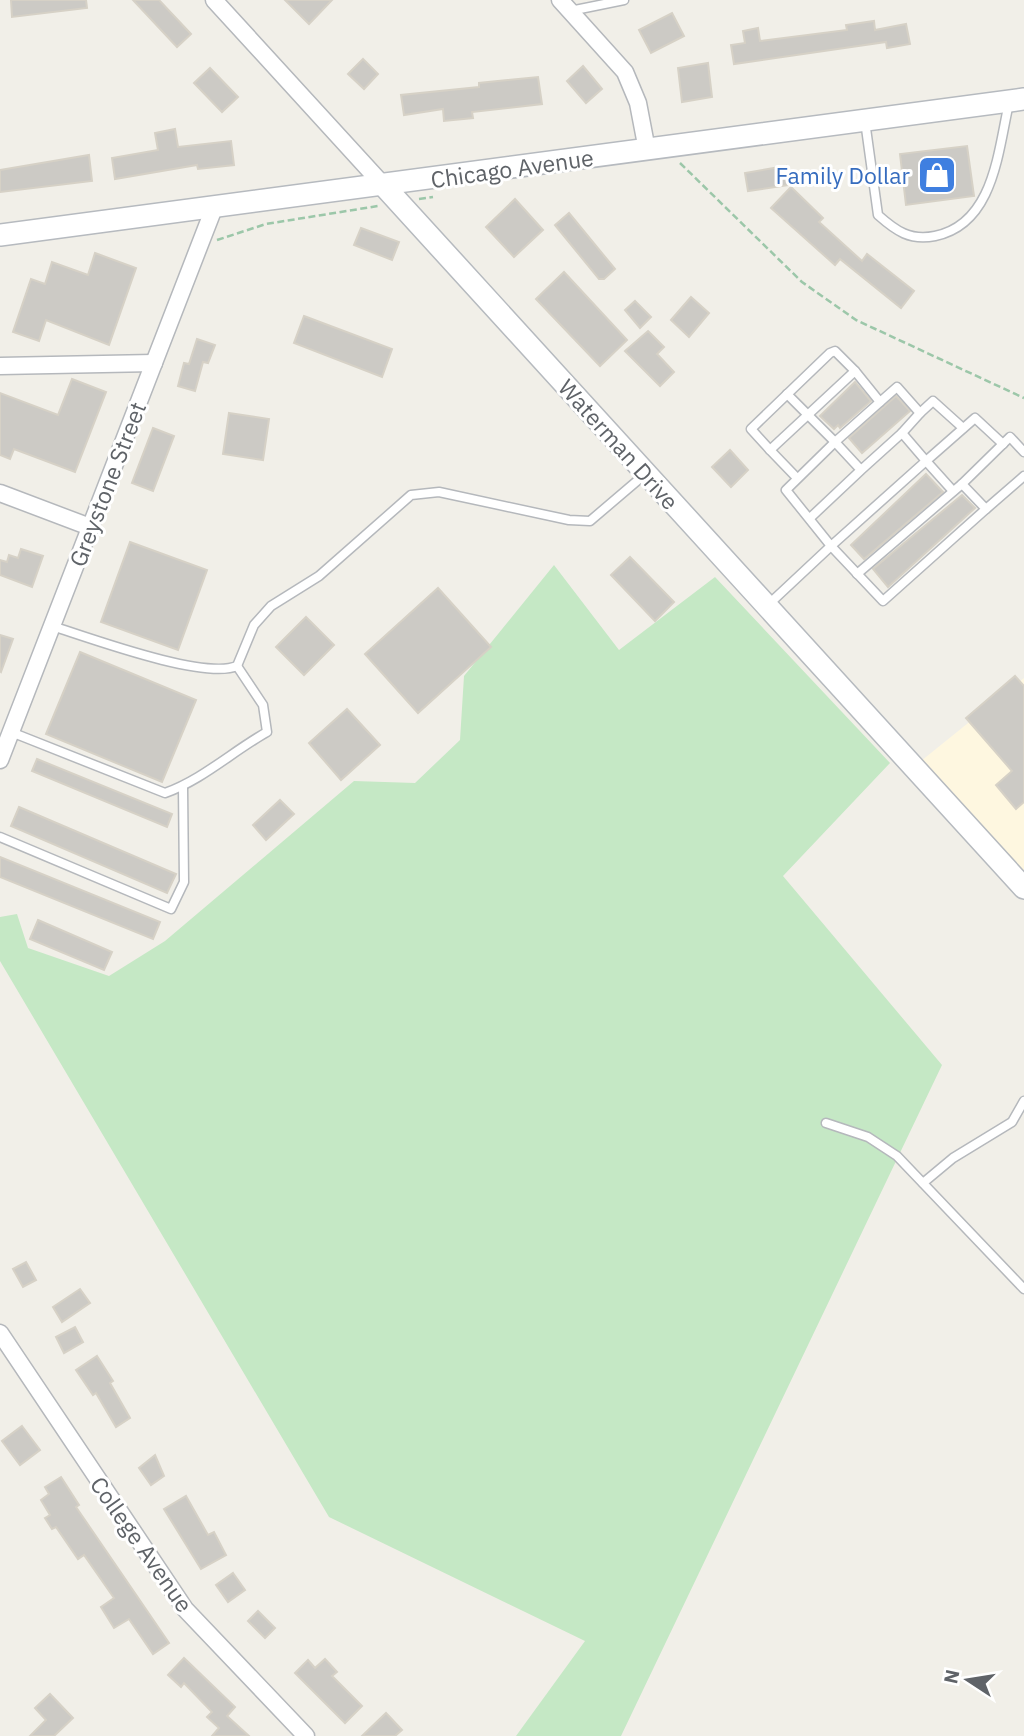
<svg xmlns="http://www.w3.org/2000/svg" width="1024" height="1736" font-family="'IBM Plex Sans',sans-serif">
	<rect width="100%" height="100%" fill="#f1efe8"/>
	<path fill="#fef7e0" d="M1024,678v195l-103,-112z"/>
	<path fill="#c5e8c5" d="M554,565l65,85 96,-73 175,186 -107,113 159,189 -321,671h-105l69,-95 -256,-124 -329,-556v-44l17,-3 11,34 81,28 56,-35 189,-160 61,2 45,-43 4,-64z"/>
	<g fill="#cccac5" stroke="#d6d1c6" stroke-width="2">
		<path d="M11,0h75l1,8 -75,9z"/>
		<path d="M133,0h26l32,34 -14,13z"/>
		<path d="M285,0h47l-23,24z"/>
		<path d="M672,13l12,23 -33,17 -12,-23z"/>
		<path d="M874,21l1,9 31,-6 4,20 -23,4 -1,-6 -152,22 -3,-19 14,-2 -2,-12 15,-3 2,13 87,-11 -1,-5z"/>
		<path d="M363,59l15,15 -14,15 -16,-15z"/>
		<path d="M708,63l4,34 -30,5 -4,-34z"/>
		<path d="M583,66l19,23 -16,14 -19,-22z"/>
		<path d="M210,68l28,29 -16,15 -28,-29z"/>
		<path d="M538,77l4,27 -70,8 1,6 -29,3 -1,-12 -39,6 -3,-20 78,-8v-4z"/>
		<path d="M175,129l3,18 53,-6 3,24 -36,4 -1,-4 -82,14 -3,-21 46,-8 -3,-17z"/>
		<path d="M967,146l7,50 -68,9 -6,-51z"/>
		<path d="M89,155l3,26 -92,11v-22z"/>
		<path d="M786,166l3,19 -41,6 -3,-18z"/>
		<path d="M791,187l32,31 -4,4 43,39 5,-7 47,37 -13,17 -61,-49 -5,6 -64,-57z"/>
		<path d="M515,199l28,31 -29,27 -28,-30z"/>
		<path d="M569,213l46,56 -11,10h-5l-44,-54z"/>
		<path d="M361,228l38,14 -7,18 -38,-15z"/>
		<path d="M95,253l41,15 -27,77 -63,-25 -7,21 -26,-9 18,-53 14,5 7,-22 36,13z"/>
		<path d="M564,272l63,68 -27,26 -64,-67z"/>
		<path d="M691,297l18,16 -20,24 -18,-17z"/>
		<path d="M635,301l16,16 -11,11 -15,-18z"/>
		<path d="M304,316l88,33 -10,28 -88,-34z"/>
		<path d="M648,331l16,16 -7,7 17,18 -14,14 -35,-35z"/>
		<path d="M197,339l18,6 -7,18 -5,-1 -8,29 -17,-5 6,-23 5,1z"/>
		<path d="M72,379l34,13 -31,80 -61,-23 -4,10 -10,-4v-62l58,22z"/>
		<path d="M855,382l16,19 -31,27 -2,-3 -4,4 -14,-13z"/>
		<path d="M896,396l14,15 -48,42 -13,-15z"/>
		<path d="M229,413l40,6 -6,41 -40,-6z"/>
		<path d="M153,428l21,8 -21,55 -21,-8z"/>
		<path d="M730,450l18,20 -17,17 -19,-20z"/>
		<path d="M926,474l17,18 -79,67 -13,-14z"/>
		<path d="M962,495l13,13 -87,79 -15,-18z"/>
		<path d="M130,542l77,28 -29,80 -77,-28z"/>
		<path d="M21,549l22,7 -11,31 -32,-12v-15l7,2 2,-7 9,3z"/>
		<path d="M630,557l44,45 -19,19 -44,-46z"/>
		<path d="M438,588l53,59 -73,66 -53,-59z"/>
		<path d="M306,617l28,28 -30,30 -28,-28z"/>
		<path d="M0,635l13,4 -12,33 -1,-1z"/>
		<path d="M80,652l116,48 -34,82 -116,-48z"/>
		<path d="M1015,676l9,10v116l-8,7 -20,-24 16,-14 -46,-53z"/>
		<path d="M347,709l33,36 -39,35 -32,-37z"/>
		<path d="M37,759l135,55 -5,13 -135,-56z"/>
		<path d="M280,800l14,14 -28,26 -13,-15z"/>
		<path d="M19,807l157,67 -9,19 -156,-67z"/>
		<path d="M0,857l160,65 -7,17 -153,-62z"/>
		<path d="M38,920l74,32 -8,18 -74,-31z"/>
		<path d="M26,1262l10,18 -13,7 -10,-18z"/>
		<path d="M80,1289l10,14 -28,19 -9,-15z"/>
		<path d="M75,1327l8,15 -19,11 -8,-16z"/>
		<path d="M97,1356l16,25 -3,2 20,35 -14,9 -20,-34 -3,2 -17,-25z"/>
		<path d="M22,1426l18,24 -20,15 -18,-24z"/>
		<path d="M155,1455l9,21 -13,9 -12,-17z"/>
		<path d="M61,1477l18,28 -3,2 93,136 -16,11 -24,-35 -15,9 -13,-21 13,-9 -30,-43 -6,4 -22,-32 -4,2 -7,-11 5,-3 -9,-15 8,-6 -4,-7z"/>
		<path d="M186,1496l22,39 6,-3 12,23 -25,14 -37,-60z"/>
		<path d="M233,1573l12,17 -17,12 -12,-17z"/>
		<path d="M258,1611l17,17 -10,10 -17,-17z"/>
		<path d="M184,1658l51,49 -8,9 22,20h-37l7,-8 -12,-11 5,-5 -28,-29 -3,4 -13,-12z"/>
		<path d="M325,1659l12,13 -5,4 30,30 -17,17 -50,-50 13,-13 7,8z"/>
		<path d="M50,1694l23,24 -19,18h-24l16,-16 -11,-12z"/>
		<path d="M386,1713l16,17 -7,6h-33z"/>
	</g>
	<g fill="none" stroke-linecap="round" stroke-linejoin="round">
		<defs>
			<g id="lane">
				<path d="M570,11l54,-11"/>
				<path d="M865,121l13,94c18,16 32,26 57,21 59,-12 63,-85 74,-133"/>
				<path d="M787,394l48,48 45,-40"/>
				<path d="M920,413l13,-12 30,27"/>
				<path d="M770,450l-19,-21 79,-76 5,-2 20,20"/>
				<path d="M797,478l-27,-28 85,-79 25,31 17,-15 23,26 -18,20"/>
				<path d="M953,491l-27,-30 49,-43 28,26"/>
				<path d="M986,509l38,-33"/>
				<path d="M810,518l51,-48 -26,-28 -49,48 45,56 95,-85 -24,-28 -41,37"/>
				<path d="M857,574l105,-90 48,-47 14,15"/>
				<path d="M769,604l62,-58 52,55 103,-92 -24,-25"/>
				<path d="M52,626c38,12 152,54 185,40l17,-41 17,-19 48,-30 92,-81 28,-3 130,28 21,1 54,-46"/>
				<path d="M11,732l154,61c37,-13 68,-42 102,-61l-4,-27 -26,-39"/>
				<path d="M0,837l171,72 13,-27 -1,-95"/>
				<path d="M826,1123l42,14 29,19 127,133"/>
				<path d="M923,1183l30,-25 59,-36 12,-21"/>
			</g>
			<g id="street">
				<path d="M214,0l170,186"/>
				<path d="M560,0l65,72 13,31 9,47"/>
				<path d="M0,366l154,-3"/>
				<path d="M0,493l90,34"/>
				<path d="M0,760l214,-552"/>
				<path d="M0,1333l185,276 121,127"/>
			</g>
			<g id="secondary">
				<path d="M384,186l640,702"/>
				<path d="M0,235l1024,-136"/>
			</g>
		</defs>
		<use href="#lane" stroke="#b5b8bc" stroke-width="11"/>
		<use href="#street" stroke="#b5b8bc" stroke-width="19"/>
		<use href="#secondary" stroke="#b6babf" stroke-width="24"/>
		<g stroke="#9cc7a9" stroke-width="2.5" stroke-dasharray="7 3.5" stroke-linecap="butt">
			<path d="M680,163l122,119 54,38 168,78"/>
			<path d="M419,199l14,-2"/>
			<path d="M217,240l49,-16 112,-18"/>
		</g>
		<use href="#lane" stroke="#fff" stroke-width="8"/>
		<use href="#street" stroke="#fff" stroke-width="16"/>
		<use href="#secondary" stroke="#fff" stroke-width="21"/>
	</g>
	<defs>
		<symbol id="shop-square" viewBox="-11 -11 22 22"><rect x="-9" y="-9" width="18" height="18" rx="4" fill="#3f7fe0" stroke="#fff"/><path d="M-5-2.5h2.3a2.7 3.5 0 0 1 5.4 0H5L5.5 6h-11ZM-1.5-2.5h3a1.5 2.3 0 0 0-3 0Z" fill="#fff"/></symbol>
	</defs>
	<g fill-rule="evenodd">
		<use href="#shop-square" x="915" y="153" width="44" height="44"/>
	</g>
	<g text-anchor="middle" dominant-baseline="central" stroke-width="6" stroke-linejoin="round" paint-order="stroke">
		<g font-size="23" fill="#5f6368" stroke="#fff">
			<text transform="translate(512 168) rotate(-8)">Chicago Avenue</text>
			<text transform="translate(619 444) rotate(48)">Waterman Drive</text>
			<text transform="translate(107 484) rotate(-69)">Greystone Street</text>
			<text transform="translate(142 1544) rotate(55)">College Avenue</text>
		</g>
		<g font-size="23" fill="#366cbe" stroke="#fff" text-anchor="end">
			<text x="910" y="175">Family Dollar</text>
		</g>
	</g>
	<g transform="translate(968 1680) rotate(282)" stroke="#ffffff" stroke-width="5" paint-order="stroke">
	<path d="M0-5L12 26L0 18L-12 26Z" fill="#5f6368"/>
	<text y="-10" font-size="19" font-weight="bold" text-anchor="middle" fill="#5f6368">N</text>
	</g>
</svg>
